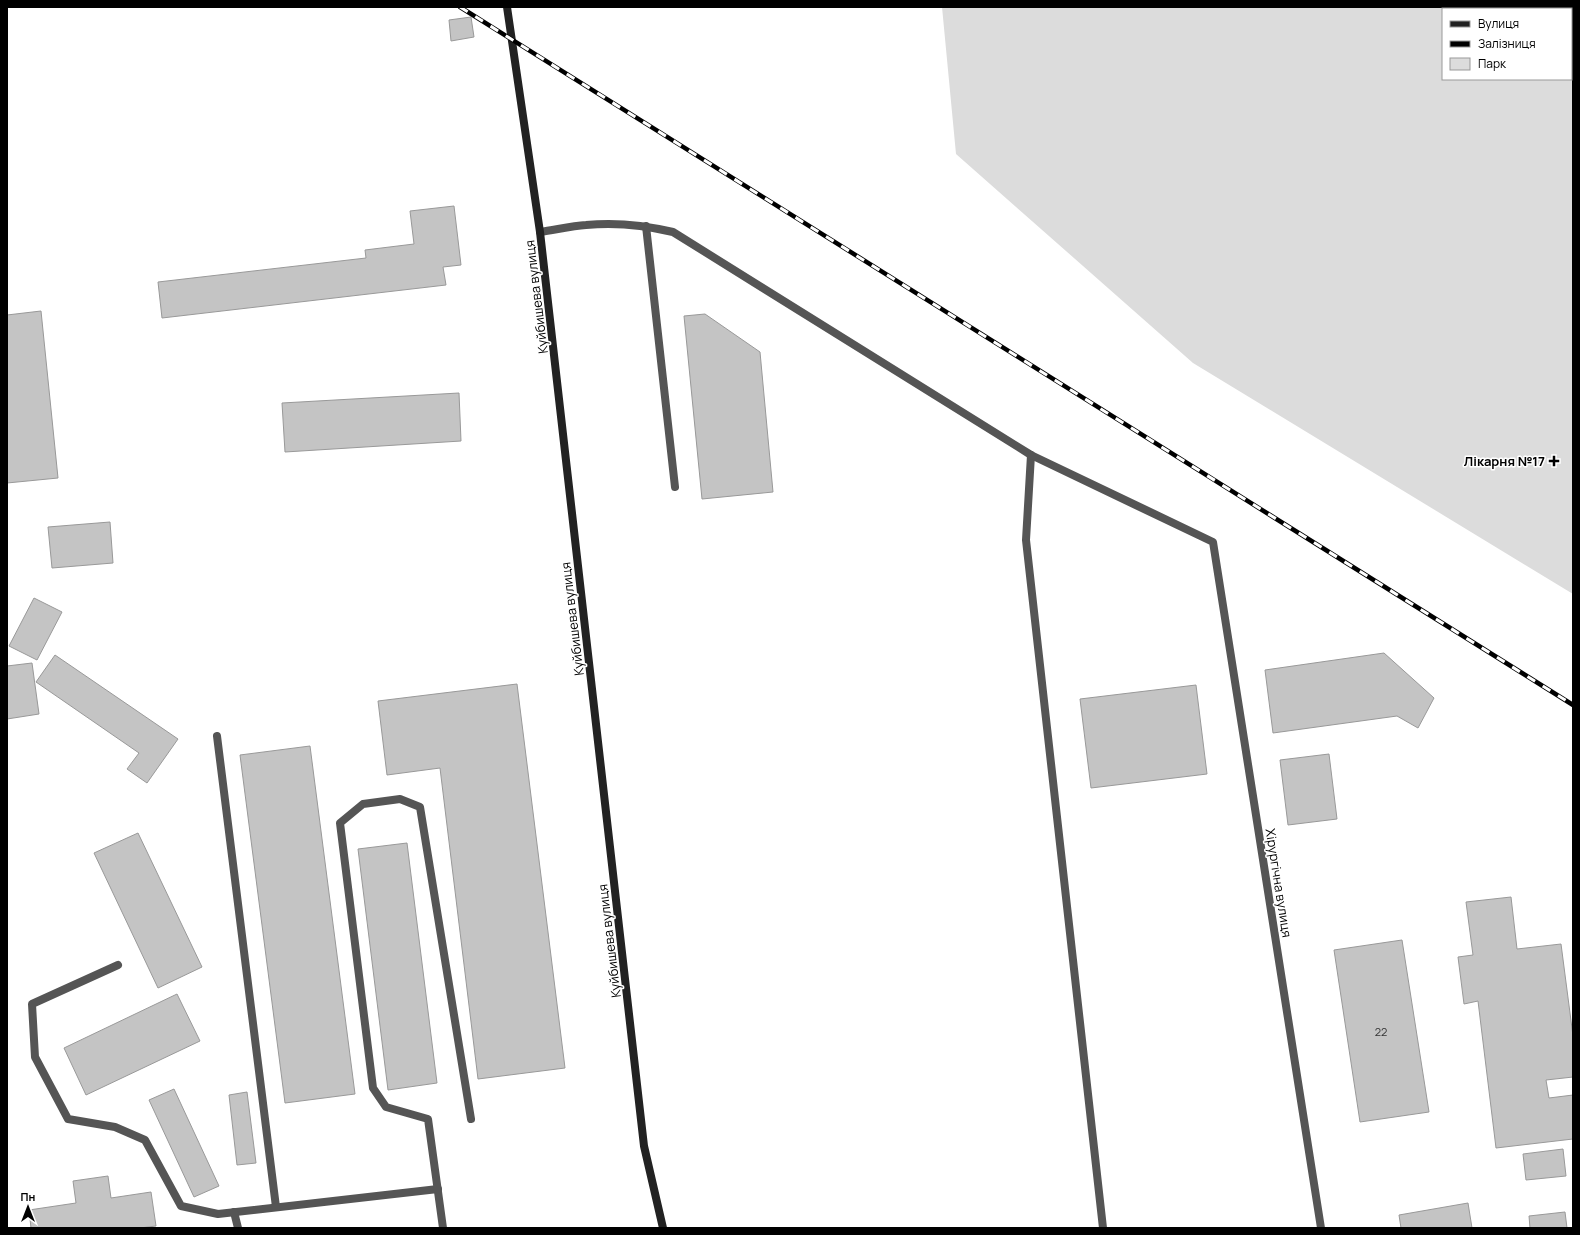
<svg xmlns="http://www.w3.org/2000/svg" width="1580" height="1235" font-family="Manrope,sans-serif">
	<rect width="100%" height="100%" fill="#fff"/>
	<path fill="#dcdcdc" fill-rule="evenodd" d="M942,7h631v587l-380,-231 -237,-209zM1443,9h128v70h-128z"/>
	<g fill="#c4c4c4" stroke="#999">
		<path d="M471,17l3,20 -23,4 -2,-21z"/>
		<path d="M454,206l7,59 -18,2 3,18 -284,33 -4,-36 208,-24 -1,-8 49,-6 -4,-33z"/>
		<path d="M41,311l17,167 -51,5v-168z"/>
		<path d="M705,314l55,38 13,140 -71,7 -18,-183z"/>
		<path d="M459,393l2,48 -176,11 -3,-49z"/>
		<path d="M110,522l3,41 -61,5 -4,-41z"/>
		<path d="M34,598l28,14 -25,48 -28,-14z"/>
		<path d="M1384,653l50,45 -16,30 -21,-12 -124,17 -8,-63z"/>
		<path d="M55,655l123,84 -31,44 -20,-14 12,-16 -103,-71z"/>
		<path d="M32,663l7,51 -32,5v-53z"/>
		<path d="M517,684l48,384 -87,11 -38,-311 -53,7 -9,-74z"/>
		<path d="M1196,685l11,89 -116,14 -11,-89z"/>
		<path d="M310,746l45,348 -70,9 -45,-348z"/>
		<path d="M1329,754l8,65 -49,6 -8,-65z"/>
		<path d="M138,833l64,134 -44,21 -64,-135z"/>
		<path d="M407,843l30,240 -49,7 -30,-241z"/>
		<path d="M1511,897l6,52 44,-5 12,92v41l-27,3 3,18 24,-3v44l-77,9 -18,-147 -14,3 -6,-47 15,-2 -7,-53z"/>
		<path d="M1402,940l27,172 -69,10 -26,-172z"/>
		<path d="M177,994l23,47 -114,54 -22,-47z"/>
		<path d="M174,1089l45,97 -25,11 -45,-97z"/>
		<path d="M247,1092l9,71 -19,2 -8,-70z"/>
		<path d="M1563,1149l3,27 -40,4 -3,-26z"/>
		<path d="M108,1176l3,22 40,-6 5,34 -16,2h-109l-2,-18 47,-7 -3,-22z"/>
		<path d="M1468,1203l4,25h-71l-2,-13z"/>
		<path d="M1565,1212l2,16h-37l-1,-12z"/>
	</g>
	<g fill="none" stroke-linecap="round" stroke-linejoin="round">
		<g stroke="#555" stroke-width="8">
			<path d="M646,226l29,261"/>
			<path d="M1031,455l-5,85 77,688"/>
			<path d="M217,736l59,471"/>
			<path d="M118,965l-86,39 3,53 33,62 47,8 30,13 36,66 37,8 220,-25"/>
			<path d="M234,1212l4,16"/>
			<path d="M443,1228l-15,-109 -42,-12 -13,-19 -33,-265 23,-19 37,-5 20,8 51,312"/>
		</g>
		<path stroke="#555" stroke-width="8" d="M540,232c15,-2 31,-6 46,-7 30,-3 58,0 87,7l358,223 182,87 108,686"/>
		<path stroke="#222" stroke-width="8" d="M507,7l33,225 104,914 19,82"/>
		<defs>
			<path id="rail" d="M460,7l1113,698"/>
		</defs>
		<use href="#rail" stroke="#000" stroke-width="4.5"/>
		<use href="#rail" stroke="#fff" stroke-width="3" stroke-dasharray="9" stroke-linecap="butt"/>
	</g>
	<path fill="#000" stroke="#fff" stroke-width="1.5" d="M1552 455h4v4h4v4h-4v4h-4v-4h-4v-4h4z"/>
	<g text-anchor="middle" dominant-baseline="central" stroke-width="3" stroke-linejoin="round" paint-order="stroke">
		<g font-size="11" fill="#313131">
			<text x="1381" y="1031">22</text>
		</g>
		<g font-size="13" fill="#000" stroke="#fff">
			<text transform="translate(536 297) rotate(-97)">Куйбишева вулиця</text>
			<text transform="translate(572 619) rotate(-97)">Куйбишева вулиця</text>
			<text transform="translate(1279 883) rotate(81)">Хірургічна вулиця</text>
			<text transform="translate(609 941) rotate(-97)">Куйбишева вулиця</text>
		</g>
		<g font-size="13" font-weight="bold" fill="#000" stroke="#fff" text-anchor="end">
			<text x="1545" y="461">Лікарня №17</text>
		</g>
	</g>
	<rect width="1580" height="1235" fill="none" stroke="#000000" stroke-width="16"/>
	<rect x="1442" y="8" width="130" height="72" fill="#ffffff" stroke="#999999"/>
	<rect x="1450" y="21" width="20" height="6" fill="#222222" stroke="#999999"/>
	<text x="1478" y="28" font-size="12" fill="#000000">Вулиця</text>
	<rect x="1450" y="41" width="20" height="6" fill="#000000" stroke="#999999"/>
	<text x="1478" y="48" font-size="12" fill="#000000">Залізниця</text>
	<rect x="1450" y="58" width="20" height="12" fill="#dcdcdc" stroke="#999999"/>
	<text x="1478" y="68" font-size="12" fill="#000000">Парк</text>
	<g transform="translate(28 1207)" stroke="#ffffff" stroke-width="3" paint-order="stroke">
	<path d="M0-3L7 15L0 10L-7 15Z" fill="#000000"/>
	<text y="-6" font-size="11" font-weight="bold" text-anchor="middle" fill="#000000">Пн</text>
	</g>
</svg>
